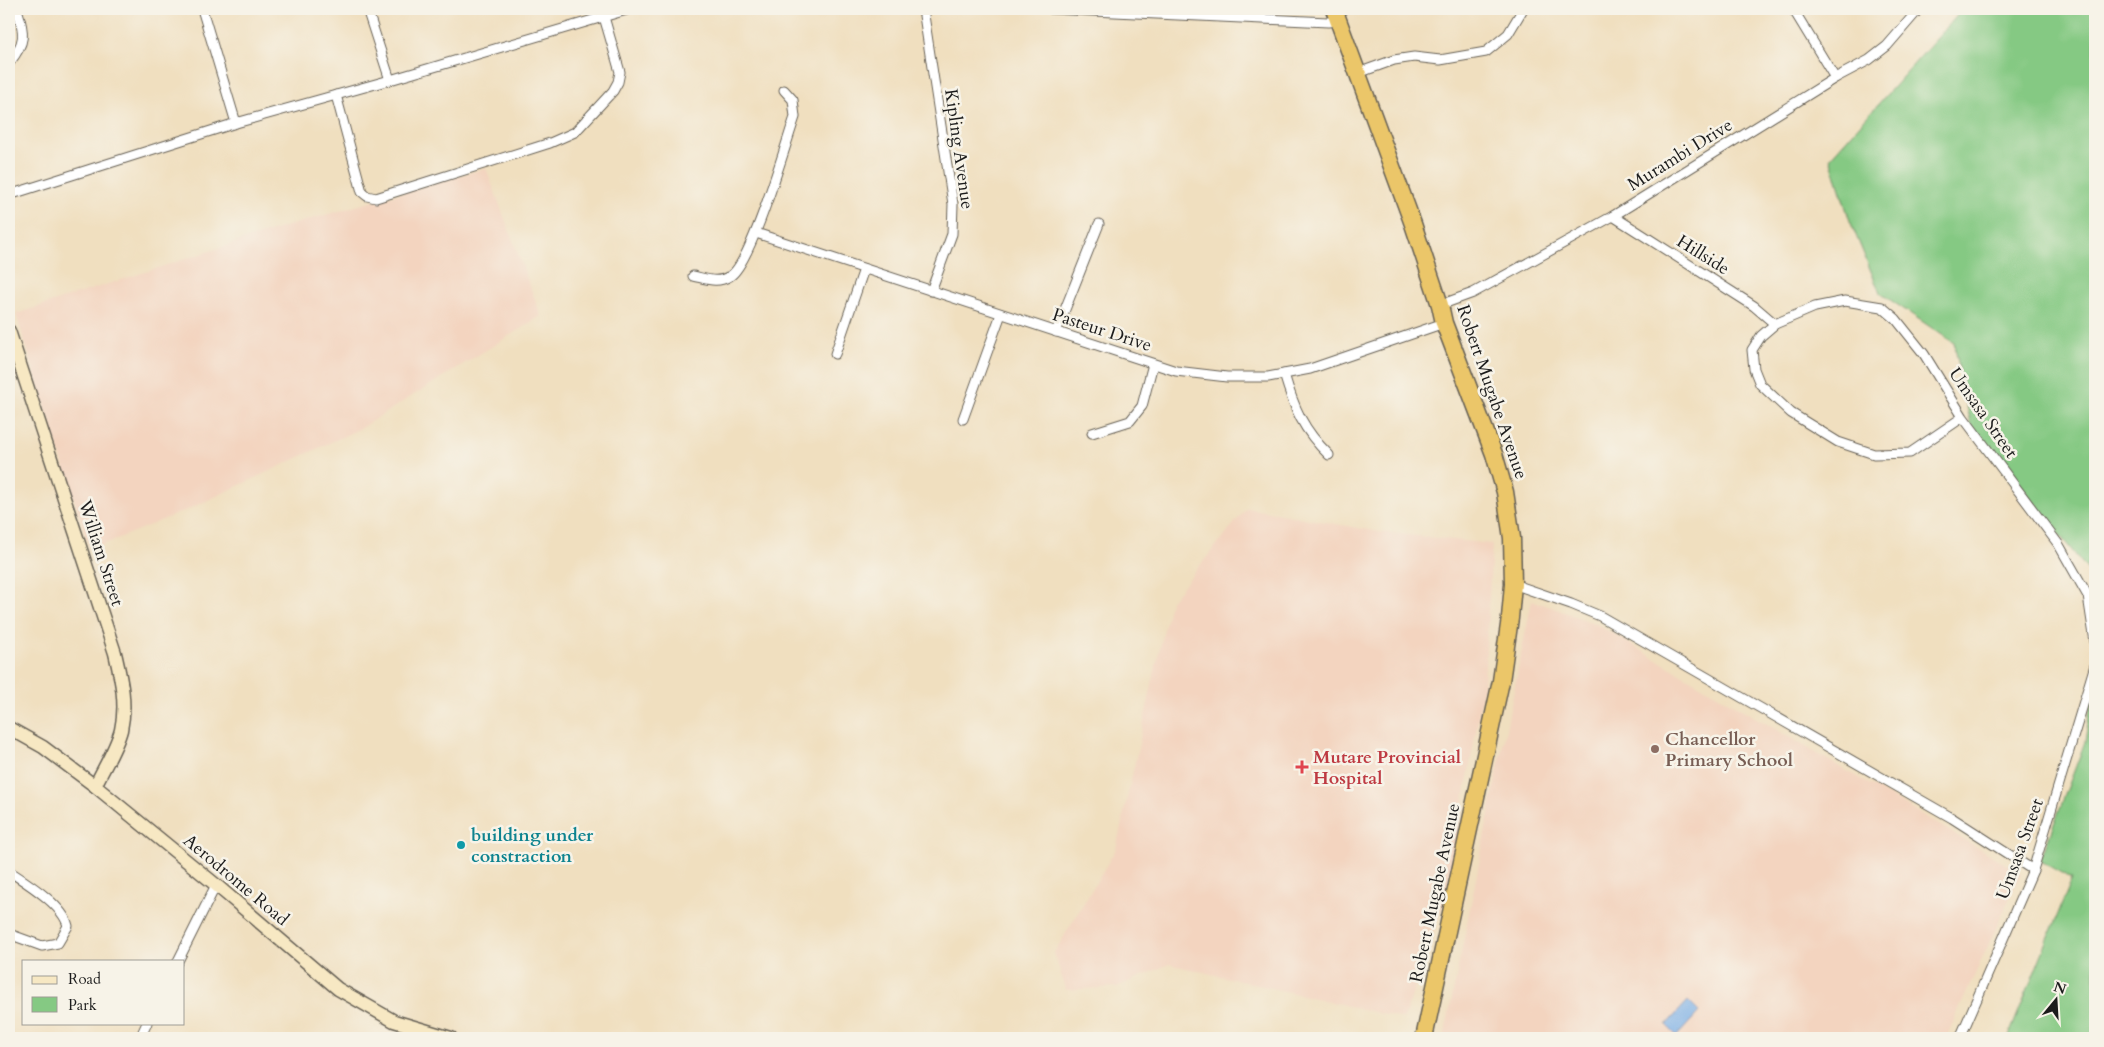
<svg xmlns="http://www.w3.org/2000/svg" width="2104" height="1047" font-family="Cardo,serif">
	<rect width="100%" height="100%" fill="#f7f3e8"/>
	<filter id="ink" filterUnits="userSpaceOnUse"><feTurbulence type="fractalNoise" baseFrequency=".02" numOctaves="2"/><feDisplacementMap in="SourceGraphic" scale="10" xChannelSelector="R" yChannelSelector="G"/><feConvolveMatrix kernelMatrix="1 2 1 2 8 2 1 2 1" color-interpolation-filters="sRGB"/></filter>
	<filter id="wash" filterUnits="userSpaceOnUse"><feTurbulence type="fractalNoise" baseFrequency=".0096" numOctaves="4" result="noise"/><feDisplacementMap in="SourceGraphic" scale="20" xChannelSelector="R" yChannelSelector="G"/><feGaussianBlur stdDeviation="1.12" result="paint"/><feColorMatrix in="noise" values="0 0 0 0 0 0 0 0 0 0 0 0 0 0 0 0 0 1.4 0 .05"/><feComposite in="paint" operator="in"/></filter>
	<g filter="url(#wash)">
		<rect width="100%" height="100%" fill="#f0dfbf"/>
		<g fill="#f3d4bf">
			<path d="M486,168l55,148 -182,113 -170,80 -99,41 -74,-236 265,-86z"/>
			<path d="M1247,508l133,24 112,12 -8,141 -35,201 -45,133 -235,-55 -52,23 -51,3 -12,-37 62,-104 54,-247z"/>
			<path d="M1532,600l64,24 425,249 -75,165h-502z"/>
		</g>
		<g fill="#85c983" stroke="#507250">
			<path d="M1963,9h132v570l-124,-154 -17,-82 -74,-50 -30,-72 -20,-63z"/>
			<path d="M2095,675v363h-87l64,-159 -32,-18 45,-119z"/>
		</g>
		<path fill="#7aafe7" stroke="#4b6682" d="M1688,1001l11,11 -22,24 -11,-11z"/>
	</g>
	<g filter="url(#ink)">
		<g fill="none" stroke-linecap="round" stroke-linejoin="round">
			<defs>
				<g id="street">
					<path d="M202,9l34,114"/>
					<path d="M367,9l23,71"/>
					<path d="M923,9l30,195 -1,30 -21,57"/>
					<path d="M1051,9l277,13 10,-1"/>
					<path d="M1793,9l42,69"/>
					<path d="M9,63c17,-20 16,-30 8,-54"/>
					<path d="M1358,73l36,-13 20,-3 26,3 46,-8 22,-18 15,-25"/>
					<path d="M336,95l26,97 5,4 9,2 174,-55 25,-11 38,-41 5,-9 2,-10 -16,-55"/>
					<path d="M9,195l227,-72 154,-43 240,-71"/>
					<path d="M1613,216l141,90 21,18"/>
					<path d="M756,233l420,138 51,6h41l16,-3 26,-5 134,-46"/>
					<path d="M693,276c14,3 24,8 37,0 21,-12 55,-130 65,-159l-2,-17 -9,-10"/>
					<path d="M1440,305l33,-12 140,-77 222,-138 34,-18 18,-14 32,-37"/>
					<path d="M1056,332l43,-108"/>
					<path d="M835,354l29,-85"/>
					<path d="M1284,374c10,34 19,56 45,81"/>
					<path d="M1963,417l-53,36 -36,1 -36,-12 -47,-29 -31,-29 -6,-15 -2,-19 9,-14 14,-12 40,-17 30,-6 37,6 14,12 28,35 39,63 96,128 29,51 7,46"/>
					<path d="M963,419l38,-105"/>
					<path d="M1092,433l38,-12 12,-15 11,-42"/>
					<path d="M1513,584l58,20 29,12 352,202 81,52"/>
					<path d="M9,871c18,12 54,34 59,55l-10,17 -16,3 -33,-12"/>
					<path d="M178,961l38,-76"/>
					<path d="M140,1038l7,-15"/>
					<path d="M1960,1038l73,-168 62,-205"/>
				</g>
				<g id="secondary">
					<path d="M9,331l106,322c6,26 12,50 6,77 -5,19 -18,39 -26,56"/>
					<path d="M9,728l34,19 52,39 121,99 122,104 56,32 57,17"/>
				</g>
				<path id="highway" d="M1334,9l79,215 27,81 4,18 50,131 11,38 7,46 1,46 -3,34 -9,63 -77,357"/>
			</defs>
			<use href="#street" stroke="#666055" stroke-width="11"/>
			<use href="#secondary" stroke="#666055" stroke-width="15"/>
			<use href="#highway" stroke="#666055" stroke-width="19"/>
			<use href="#street" stroke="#fff" stroke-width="9"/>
			<use href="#secondary" stroke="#f7e8c3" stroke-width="12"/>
			<use href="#highway" stroke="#ebc669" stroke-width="16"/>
		</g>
	</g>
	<circle fill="#8d6e63" stroke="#f7f3e8" stroke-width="2" cx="1655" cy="749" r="5"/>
	<path fill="#e0444e" stroke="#f7f3e8" stroke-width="2" d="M1299.5 759.5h5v5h5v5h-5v5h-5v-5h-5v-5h5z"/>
	<circle fill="#0f9aa8" stroke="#f7f3e8" stroke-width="2" cx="461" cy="845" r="5"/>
	<g text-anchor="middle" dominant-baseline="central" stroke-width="5" stroke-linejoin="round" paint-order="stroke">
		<g font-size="18" fill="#1c1c1c" stroke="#f7f3e8">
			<text transform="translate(959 149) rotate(82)">Kipling Avenue</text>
			<text transform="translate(1680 155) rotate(-32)">Murambi Drive</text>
			<text transform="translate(1703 255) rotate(32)">Hillside</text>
			<text transform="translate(1102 330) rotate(18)">Pasteur Drive</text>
			<text transform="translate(1492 392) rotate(71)">Robert Mugabe Avenue</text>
			<text transform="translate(1983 413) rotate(55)">Umsasa Street</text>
			<text transform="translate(101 553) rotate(72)">William Street</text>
			<text transform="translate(2020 849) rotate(-70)">Umsasa Street</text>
			<text transform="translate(236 880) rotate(40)">Aerodrome Road</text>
			<text transform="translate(1435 893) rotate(-78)">Robert Mugabe Avenue</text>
		</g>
		<g font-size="18" font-weight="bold" fill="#785e54" stroke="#f7f3e8" text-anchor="start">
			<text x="1665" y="739">Chancellor<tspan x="1665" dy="21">Primary School</tspan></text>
		</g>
		<g font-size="18" font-weight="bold" fill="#be3a42" stroke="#f7f3e8" text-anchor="start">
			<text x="1313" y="757">Mutare Provincial<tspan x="1313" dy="21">Hospital</tspan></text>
		</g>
		<g font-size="18" font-weight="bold" fill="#0d838f" stroke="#f7f3e8" text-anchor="start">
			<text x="471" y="835">building under<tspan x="471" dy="21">constraction</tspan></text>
		</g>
	</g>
	<rect width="2104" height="1047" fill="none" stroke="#f7f3e8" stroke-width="30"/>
	<rect x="22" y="960" width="162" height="65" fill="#f7f3e8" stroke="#9f9d96"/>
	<rect x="32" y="976" width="25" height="8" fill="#f7e8c3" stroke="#9f9d96"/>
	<text x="68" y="984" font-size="15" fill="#1c1c1c">Road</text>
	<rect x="32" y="997" width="25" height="15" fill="#85c983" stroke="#9f9d96"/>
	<text x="68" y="1010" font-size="15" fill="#1c1c1c">Park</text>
	<g transform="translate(2056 1000) rotate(18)" stroke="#f7f3e8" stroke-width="4" paint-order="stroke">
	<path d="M0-4L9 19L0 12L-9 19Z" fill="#1c1c1c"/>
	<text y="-8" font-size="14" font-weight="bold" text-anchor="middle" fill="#1c1c1c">N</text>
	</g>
</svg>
